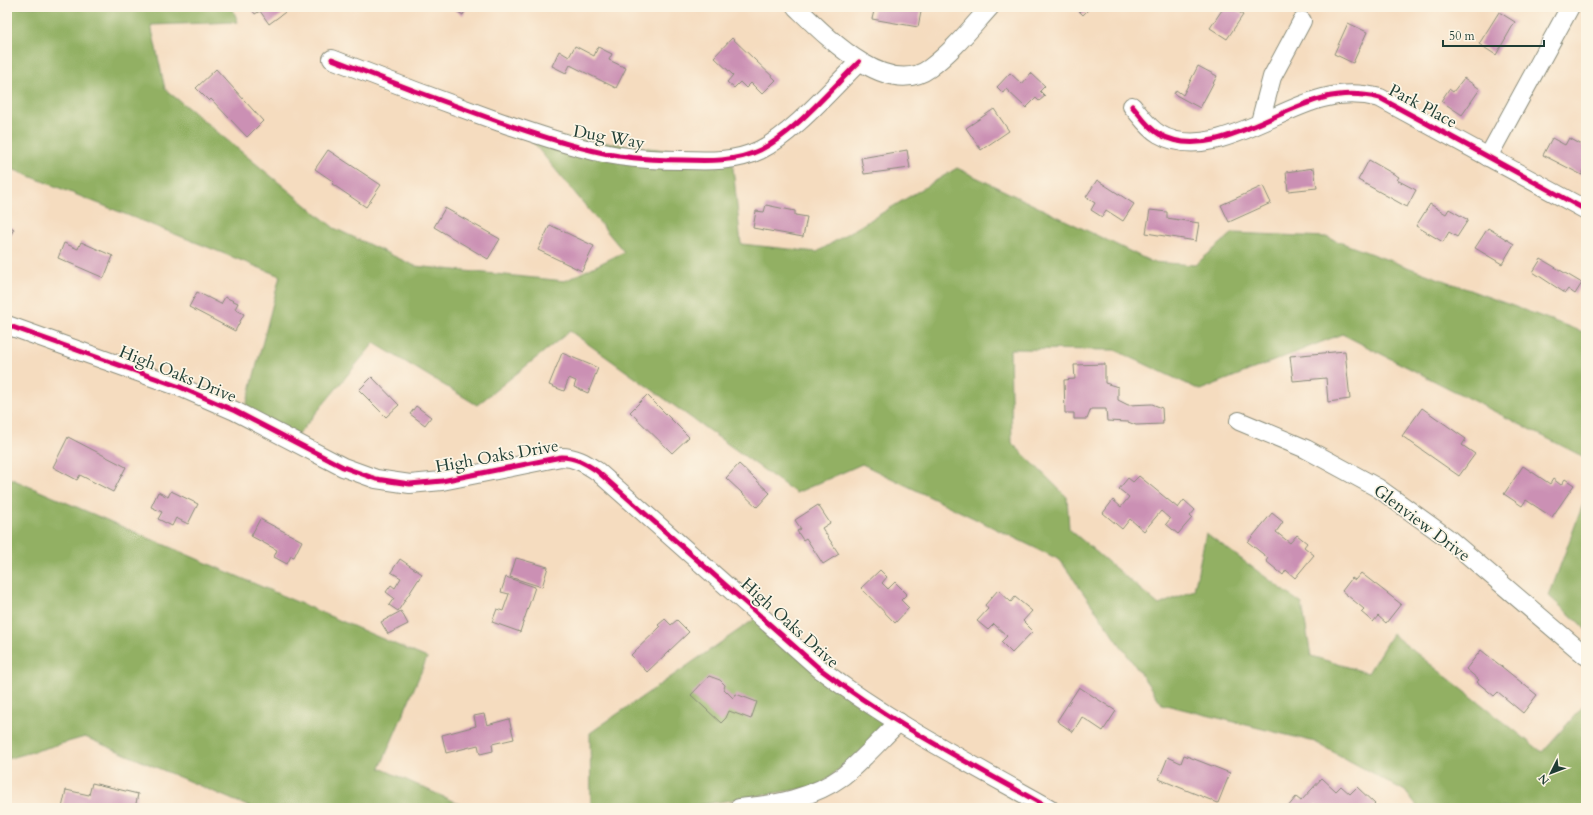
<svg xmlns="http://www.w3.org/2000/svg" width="1593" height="815" font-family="Cardo,serif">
	<rect width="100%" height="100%" fill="#fcf5e5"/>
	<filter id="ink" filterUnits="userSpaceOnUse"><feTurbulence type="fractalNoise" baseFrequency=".025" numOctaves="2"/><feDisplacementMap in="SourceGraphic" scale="8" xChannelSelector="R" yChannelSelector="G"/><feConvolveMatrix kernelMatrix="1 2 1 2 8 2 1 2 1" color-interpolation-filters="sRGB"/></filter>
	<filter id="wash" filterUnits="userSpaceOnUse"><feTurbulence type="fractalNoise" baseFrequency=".012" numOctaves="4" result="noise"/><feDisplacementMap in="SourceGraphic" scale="16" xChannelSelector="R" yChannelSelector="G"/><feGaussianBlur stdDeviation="0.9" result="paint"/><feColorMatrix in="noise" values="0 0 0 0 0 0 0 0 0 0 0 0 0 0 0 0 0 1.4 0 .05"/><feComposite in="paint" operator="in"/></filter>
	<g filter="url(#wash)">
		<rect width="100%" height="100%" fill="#f5dcbf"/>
		<g fill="#92b063" stroke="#58764c">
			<path d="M13,7h219l6,15 -87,3 14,64 169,139 81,38 150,15 59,-29 -99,-119 207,25 9,86 76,8 140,-84 195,94 43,3 38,-32 93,4 260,96v125l-244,-124 -142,56 -85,-40 -105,-1 2,94 55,54 2,32 90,76 35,-15 12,-57 96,71 9,52 57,17 24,-39 150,118 44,-49v105h-168l-13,-17 -90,-49 -153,-38 -102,-144 -198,-96 -66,29 -226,-162 -93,74 -103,-62 -77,93 -52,-26 35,-134 -273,-109v-158z"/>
			<path d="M7,477l420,181 -47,110 88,40h-216l-167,-71 -78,22z"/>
			<path d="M1586,496v133l-37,-33z"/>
			<path d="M762,614l138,104 -81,68 -138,22h-90l-1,-75z"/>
		</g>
		<g id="blocks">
			<g fill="#cb90b4">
				<path d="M250,7h42l-23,17 -9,-13 -5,3z"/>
				<path d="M450,7h17l-4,8z"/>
				<path d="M875,7h47l-4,20 -46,-8z"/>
				<path d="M1075,7h16l-8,8z"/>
				<path d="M1224,7h8l11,8 -16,24 -17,-11z"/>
				<path d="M1499,12l16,10 -19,33 -17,-11z"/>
				<path d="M1348,23l19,9 -14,31 -19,-9z"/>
				<path d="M732,38l44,42 -14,14 -11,-11 -5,5 -6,-6 -6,6 -7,-6 6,-7 -19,-18z"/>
				<path d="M575,46l19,10 4,-9 14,7 -3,6 17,8 -10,20 -46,-23 -4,8 -14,-7 7,-15 10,6z"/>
				<path d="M1198,66l19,10 -17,32 -26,-14 2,-4 7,5z"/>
				<path d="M216,69l47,52 -16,16 -36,-38 -2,2 -13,-13z"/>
				<path d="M1010,73l12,11 9,-11 14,13 -5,5 5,5 -6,5 -3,-3 -10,10 -20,-19 -3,4 -6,-6z"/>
				<path d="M1464,78l16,11 -18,26 -21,-14 8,-12 4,3z"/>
				<path d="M994,109l15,22 -28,19 -15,-22z"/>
				<path d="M1552,138l13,7 4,-7 17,9v19l-4,9 -39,-20z"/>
				<path d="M328,150l53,35 -15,22 -34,-23 2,-2 -19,-13z"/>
				<path d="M907,150l3,18 -46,6 -3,-16z"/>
				<path d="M1369,160l30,17 -2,3 19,10 -9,17 -49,-27z"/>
				<path d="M1314,168l3,20 -29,3 -2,-19z"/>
				<path d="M1097,180l37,24 -11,17 -17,-11 -4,7 -11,-7 4,-7 -9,-6z"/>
				<path d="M1263,186l8,17 -42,19 -8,-17z"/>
				<path d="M1430,204l16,10 3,-5 19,11 -11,17 -8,-5 -6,10 -27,-16z"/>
				<path d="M766,205l29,6v4l12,2 -4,20 -50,-9 3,-17 8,1z"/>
				<path d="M445,208l55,31 -12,20 -54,-32z"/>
				<path d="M1150,210l17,2v6l32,5 -3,18 -50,-8z"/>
				<path d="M7,225l7,4 -7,12z"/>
				<path d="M550,225l44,21 -12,25 -44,-21z"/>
				<path d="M1488,228l26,16 -12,20 -27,-16z"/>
				<path d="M81,242l32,14 -9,22 -46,-20 6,-15 14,6z"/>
				<path d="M1541,259l41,24 -7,11 -7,-5 -3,4 -32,-21z"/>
				<path d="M197,292l24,12 4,-7 13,6 -3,6 9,5 -9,17 -46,-24z"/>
				<path d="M1345,351l5,48 -22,3 -2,-24 -33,3 -3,-25z"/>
				<path d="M562,353l36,15 -10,25 -14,-6 2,-6 -7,-3 -5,13 -15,-6z"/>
				<path d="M1104,364h1v19l13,4v13l10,5 24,-1 10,4 1,16 -27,1 -8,-3 -21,-1 -1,-12h-15l-4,10h-13v-6h-9l-1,-33 11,-1 -1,-14z"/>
				<path d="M372,377l27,28 -13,12 -27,-27z"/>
				<path d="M647,395l42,42 -17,16 -42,-41z"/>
				<path d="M416,406l15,11 -6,8 -15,-11z"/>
				<path d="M1422,408l44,31 -4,6 13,9 -16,22 -57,-40z"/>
				<path d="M7,413l5,2 -5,10z"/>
				<path d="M68,437l58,30 -13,25 -33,-17 -3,5 -24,-13z"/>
				<path d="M739,464l31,29 -13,14 -31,-29z"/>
				<path d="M1523,466l27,18 3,-5 8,6 4,-6 9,6 -22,32 -26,-17 -4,6 -18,-12z"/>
				<path d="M1139,476l39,32 6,-8 11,10 -5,6 2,2 -14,16 -12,-10 4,-5 -9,-8 -17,20 -14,-12 -8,10 -19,-16 10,-13 8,7 8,-10 -10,-8 9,-11 5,4z"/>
				<path d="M171,491l27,13 -10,20 -12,-6 -4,8 -14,-7 4,-7 -11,-5 7,-15 10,5z"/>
				<path d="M818,505l12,18 -8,5 17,26 -16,10 -17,-26 -3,2 -6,-9 4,-2 -6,-9z"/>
				<path d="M1272,513l11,9 -7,10 14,11 7,-8 10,8 -3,4 10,8 -19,23 -9,-8 -3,5 -17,-14 2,-3 -20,-16z"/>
				<path d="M260,519l42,22 -8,16 -3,-1 -4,8 -13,-7 3,-7 -26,-14z"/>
				<path d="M516,558l32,9 -6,20 -32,-10z"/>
				<path d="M400,559l22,15 -24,37 -9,-6 5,-7 -8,-6 5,-7 4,3 6,-10 -10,-6z"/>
				<path d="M880,570l7,7 -5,6 6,6 7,-7 12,12 -6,6 8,8 -14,15 -34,-35z"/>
				<path d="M1361,573l40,31 -15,19 -8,-7 -5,6 -12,-10 3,-3 -22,-18 10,-13 3,2z"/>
				<path d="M506,577l29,10 -15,45 -28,-10 5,-13 6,2 6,-17 -8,-2z"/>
				<path d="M998,590l13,12 4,-5 17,14 -9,10 10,10 -21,22 -11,-11 6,-6 -13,-12 -6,6 -11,-9 11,-12 -3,-4z"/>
				<path d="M401,611l7,13 -20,10 -7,-12z"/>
				<path d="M665,619l6,6 6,-5 12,12 -42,40 -16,-17 29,-28 -2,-2z"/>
				<path d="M1481,650l56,45 -14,18 -25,-21 -4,4 -17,-14 2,-2 -13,-11z"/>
				<path d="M709,676l11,4 5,5 -1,4 9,9 3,-4 21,8 -6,17 -22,-8 -3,7 -5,5 -30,-28z"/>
				<path d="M1079,687l37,24 -13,20 -21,-14 -9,15 -16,-11z"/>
				<path d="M484,714l3,11 22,-6 5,20 -22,5 1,7 -13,3 -2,-9 -32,8 -4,-18 34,-9 -2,-10z"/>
				<path d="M1184,755l46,18 -12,30 -59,-24 9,-22 13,6z"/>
				<path d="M1322,778l14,13 5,-5 9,8 7,-7 18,17 -4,4h-51l-4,-4 -3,4h-26l9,-11 5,4z"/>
				<path d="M92,783l46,11 -3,14h-73l4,-18 23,5z"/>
			</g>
		</g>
	</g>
	<g filter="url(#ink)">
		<use href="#blocks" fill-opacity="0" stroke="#8a8c7a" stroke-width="1"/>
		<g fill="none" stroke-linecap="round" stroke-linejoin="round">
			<defs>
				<g id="minor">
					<path d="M796,7c29,28 91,93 134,61 23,-17 41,-40 60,-61"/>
					<path d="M332,59c56,22 112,43 168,63 39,13 78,27 119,34 21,3 42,4 63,4 26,1 54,2 78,-10 33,-16 72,-62 99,-88"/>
					<path d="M1132,106c8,9 16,22 27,28 49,29 115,-24 164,-36 19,-5 37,-5 57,0l206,112"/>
					<path d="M1260,122l12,-45 30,-56"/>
					<path d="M1488,157l82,-150"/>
					<path d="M7,325l173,62 55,24 108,56 33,12 34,5 32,-3 119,-24c14,0 24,6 36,14l223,198c71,54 151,95 229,139"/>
					<path d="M1239,421l67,28 72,39 71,51 137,117"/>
					<path d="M739,808c36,-3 74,-10 104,-32 19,-15 38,-37 56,-54"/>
				</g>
			</defs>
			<use href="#minor" stroke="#8a8c7a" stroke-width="20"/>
			<use href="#minor" stroke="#fff" stroke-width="18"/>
			<defs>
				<g id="cycleway">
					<path d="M332,59c56,22 112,43 168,63 39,13 78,27 119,34 21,3 42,4 63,4 26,1 54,2 78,-10 33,-16 72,-62 99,-88"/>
					<path d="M1132,106c8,9 16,22 27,28 49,29 115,-24 164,-36 19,-5 37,-5 57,0l206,112"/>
					<path d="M7,325l173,62 55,24 108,56 33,12 34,5 32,-3 119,-24c14,0 24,6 36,14l223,198c71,54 151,95 229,139"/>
				</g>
			</defs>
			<use href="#cycleway" stroke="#fcf5e5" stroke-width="8"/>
			<use href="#cycleway" stroke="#d6006c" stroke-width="5"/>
		</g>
	</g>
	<g text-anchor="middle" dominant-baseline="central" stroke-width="3.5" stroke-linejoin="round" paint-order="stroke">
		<g font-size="17" fill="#1f3d34" stroke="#fcf5e5">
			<text transform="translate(1423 106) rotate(28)">Park Place</text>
			<text transform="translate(609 137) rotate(10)">Dug Way</text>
			<text transform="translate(178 374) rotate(22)">High Oaks Drive</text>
			<text transform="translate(497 456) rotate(-10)">High Oaks Drive</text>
			<text transform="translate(1422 523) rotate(37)">Glenview Drive</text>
			<text transform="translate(790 623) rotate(42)">High Oaks Drive</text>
		</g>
	</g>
	<rect width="1593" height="815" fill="none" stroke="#fcf5e5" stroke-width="24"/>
	<g transform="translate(1551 773) rotate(228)" stroke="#fcf5e5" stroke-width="3" paint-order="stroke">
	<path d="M0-3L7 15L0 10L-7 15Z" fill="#1f3d34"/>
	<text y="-6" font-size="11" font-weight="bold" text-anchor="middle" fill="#1f3d34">N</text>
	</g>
	<path d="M1443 40v6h101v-6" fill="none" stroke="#1f3d34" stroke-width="2"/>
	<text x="1449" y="40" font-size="12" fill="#1f3d34" stroke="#fcf5e5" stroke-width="3" paint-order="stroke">50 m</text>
</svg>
